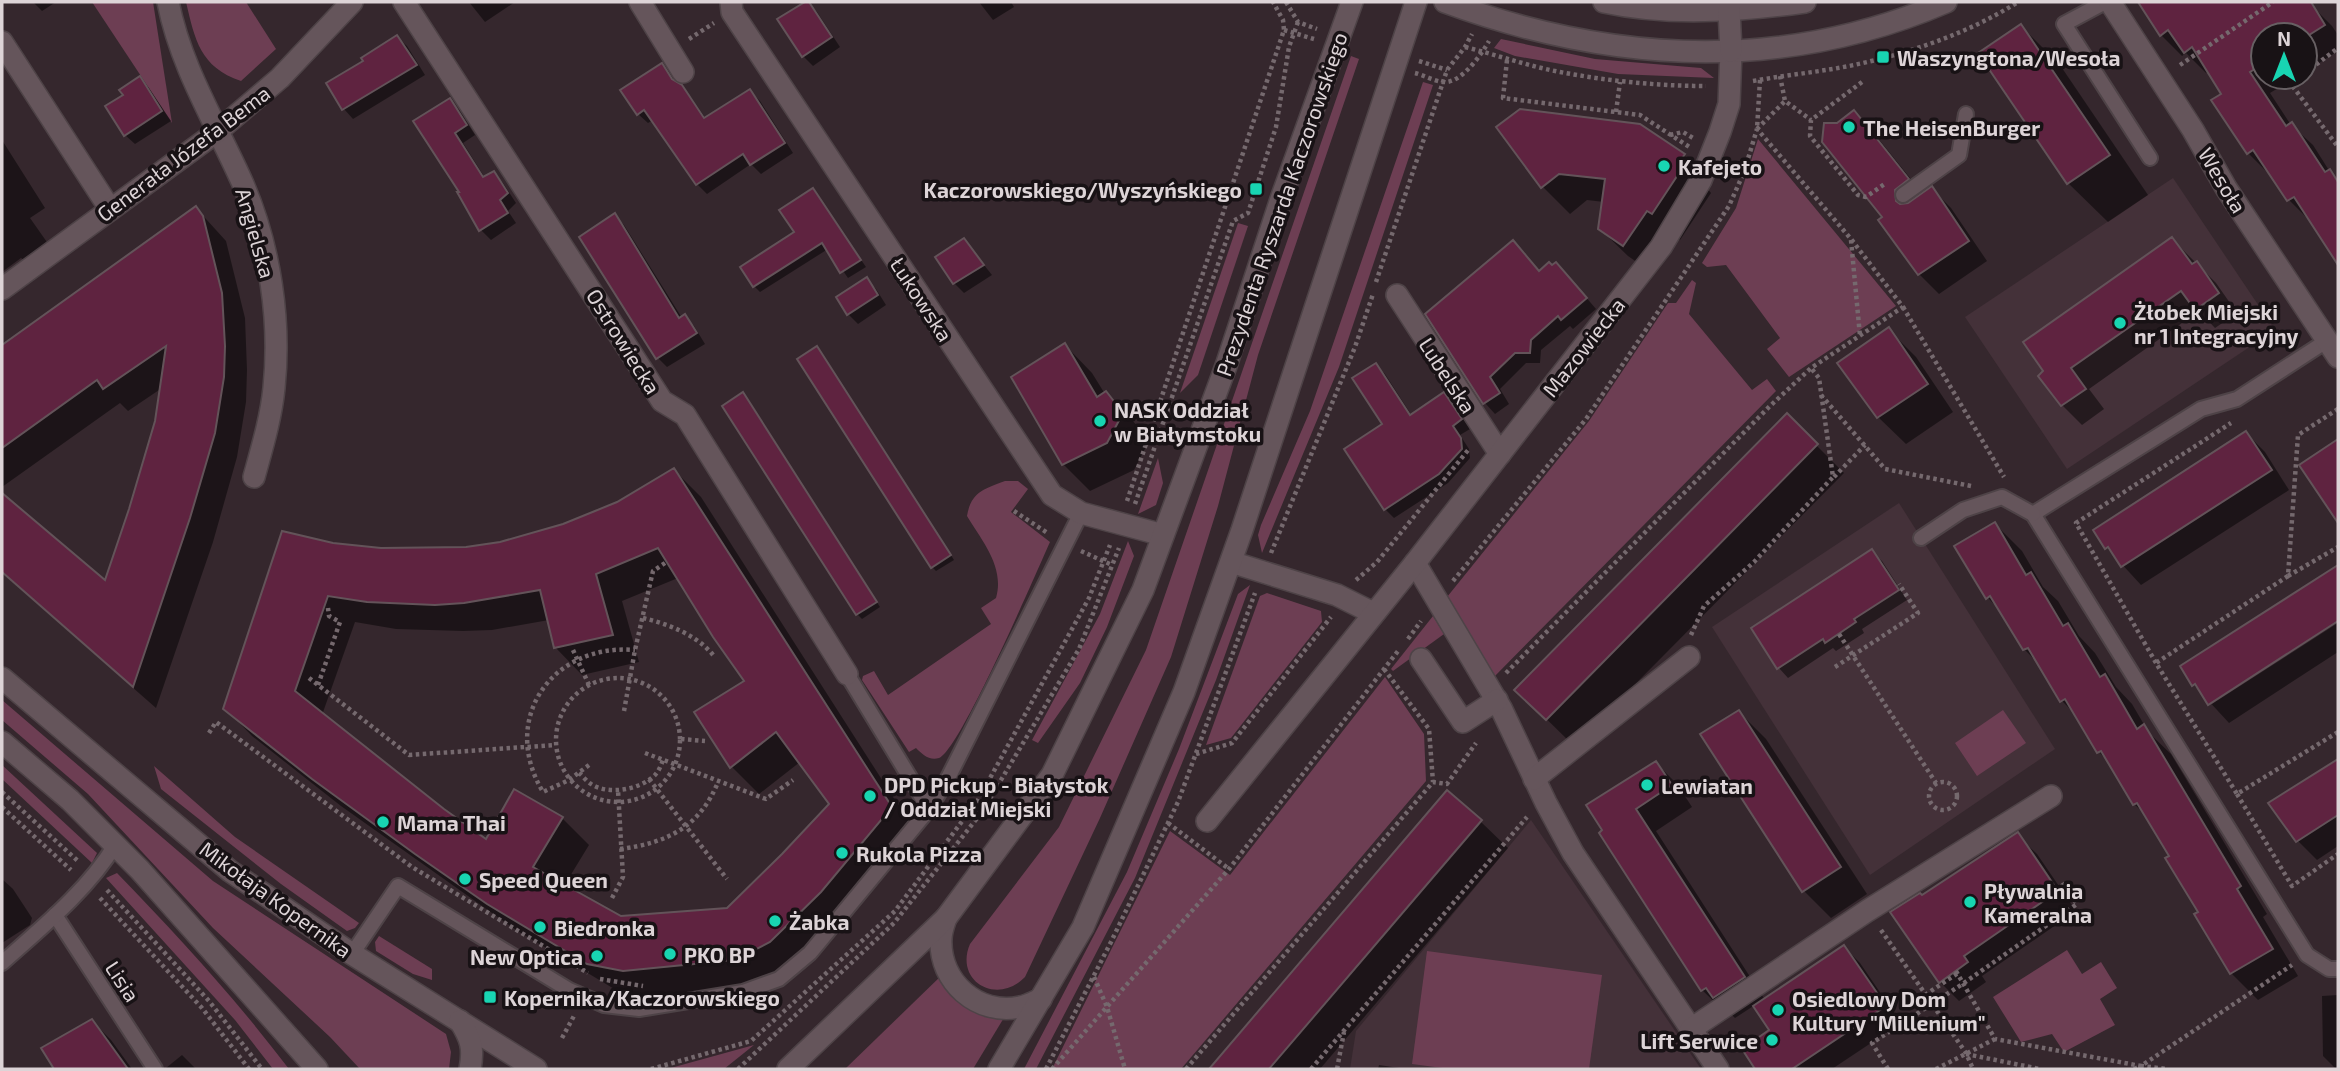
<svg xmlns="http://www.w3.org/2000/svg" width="2340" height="1071" font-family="'Exo 2',sans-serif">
	<rect width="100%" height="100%" fill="#35272d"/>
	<g fill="#443139">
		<path d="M2173,178l102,152 -208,139 -102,-152z"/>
		<path d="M1899,503l156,246 -185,126 -158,-248z"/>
		<path d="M1531,820l170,249h-351l6,-38z"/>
	</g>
	<g fill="#6d3e53">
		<path d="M92,2h61l19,121z"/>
		<path d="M186,2h60l30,47 -35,32c-41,-14 -46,-41 -55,-79z"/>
		<path d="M1501,39l94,20 106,9 13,10 -96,-4 -103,-18 -21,-8z"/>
		<path d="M1351,56l8,3 -101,296 -40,151 -47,151 -71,161 -75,159c-28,29 -71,4 -55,-33l89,-117 87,-177z"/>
		<path d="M1423,82l10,3 -94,282 -77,186 -4,-18 3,-10 49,-114z"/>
		<path d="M1758,139l138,167 -107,71 -22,-28 13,-11 -54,-73 -19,2 -5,-4 34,-55z"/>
		<path d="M1238,223l10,3 -50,149 -18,18z"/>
		<path d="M1692,280l4,3 -7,31 63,76 15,-11 9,12 -283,287 -50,-76 146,-181 79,-118h8z"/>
		<path d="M1158,458l5,25 -7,22 -18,9z"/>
		<path d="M1005,481h13l10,8 -17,23 39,30c-14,31 -90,208 -111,216 -10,3 -17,-4 -23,-10l-7,4 -47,-72 1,-4 11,-5 14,24 103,-71 -10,-16 15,-10c9,-31 -14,-57 -29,-82 4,-24 17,-27 38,-35z"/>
		<path d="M1128,541l6,15 -27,71 -27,56 -42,60 -6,-3 68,-126z"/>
		<path d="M1250,585l-34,95 -81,198 -99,191h-12l103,-197 52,-123 59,-155z"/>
		<path d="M1267,593l54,18 1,11 -91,116 -25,7 54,-149z"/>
		<path d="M1433,616l11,18 -51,37 -2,-2z"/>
		<path d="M1385,677l39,57 2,47 -245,288h-129l118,-238 60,44z"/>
		<path d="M2,700l211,181 233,153 5,18 -2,17h-89l-30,-32 -117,-109 -125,-134 -86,-74z"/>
		<path d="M2003,710l23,33 -49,33 -22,-33z"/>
		<path d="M2,765l95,88 -5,10 -90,-84z"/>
		<path d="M154,766l81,71 124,86 -4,5 -8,3 -66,-47 -120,-95z"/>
		<path d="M117,873c62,64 118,125 172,196h-16l-38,-49 -129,-142z"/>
		<path d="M379,936l53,33v11l-19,-6 -37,-23 -1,-9z"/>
		<path d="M2067,950l15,24 19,-12 16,26 -17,11 15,26 -51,27 -12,-18 -31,8 -28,-45z"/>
		<path d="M1427,951l175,24 -13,94h-139l-38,-5z"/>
		<path d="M943,974l62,42 -32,53h-128z"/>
		<path d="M754,1045l-30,24h-57z"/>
	</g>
	<g fill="#0007" fill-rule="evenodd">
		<path d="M33,2h23l-14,9z"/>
		<path d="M469,2h46l-30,20z"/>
		<path d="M808,2l9,10 23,35 -27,19 -10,-10z"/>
		<path d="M979,2h32l3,5 -21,13z"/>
		<path d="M2140,2h115l17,27 39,-24 21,21 6,9v16l-33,21v-37h-42v42h33l-26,16 21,32 22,20 17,27 8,8v76l-11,-11 -16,-25 -1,1 -21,-21 -19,-27 -1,1 -21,-21 -25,-58 -14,-24 -3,2 -20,-20 -4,3 -21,-21z"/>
		<path d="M2021,26l39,39 88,130 -40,27 -40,-39z"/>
		<path d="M397,37l10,9 18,29 -72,44 -9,-10z"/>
		<path d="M662,65l15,19 14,13 15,22 44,-28 10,10 33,52 -32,21 -10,-10 -44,30 -10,-10 -44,-64 -5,3 -10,-9z"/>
		<path d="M140,78l9,10 22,33 -36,23 -10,-9v-39z"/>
		<path d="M449,100l10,10 16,25 -12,8 22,35 8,-5 10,10 13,20 -8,8 8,12 -25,17 -10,-10 -21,-37z"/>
		<path d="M1854,112l19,20 50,62 9,-5 19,19 36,53 -48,33 -20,-20 -35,-57 -46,-92z"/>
		<path d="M1498,127l186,28 27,27 -4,6 4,5 -31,47 -5,-4 -24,36 -23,-16 -28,-27 4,-27 -17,-2 -17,14 -27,-27z"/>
		<path d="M2,140l43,68 -15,10 19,27 -25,15 -3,-2 -19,14z"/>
		<path d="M813,190l53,77 -18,11 -20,-29 -68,43 -6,-6 43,-53z"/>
		<path d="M196,208l30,33 19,77 2,52 -1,32 -9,55 -24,85 -57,166 -154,-135v-77l73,63 31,23 50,-161 6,-33 -34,23 -8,-8 -118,84v-140z"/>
		<path d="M614,215l10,10 58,93 3,-1 9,9 11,18 -38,23 -10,-10z"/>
		<path d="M2172,239l44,44 21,30 -22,15 -16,-17 -110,78 15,20 -22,16 -20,-20 -22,-29z"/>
		<path d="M964,240l28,35 -28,18 -10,-10z"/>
		<path d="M1552,267l15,8 29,34 -23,20 -3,-3 -29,24 -1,13h-14l-26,26 9,15 -14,10 -10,-11 -58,-89z"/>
		<path d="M866,280l10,9 10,16 -28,19 -10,-10z"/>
		<path d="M1889,330l27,27 37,55 -47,32 -28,-27z"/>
		<path d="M1065,345l27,28 13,21 28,27 16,20 -15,29 -44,21 -27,-27z"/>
		<path d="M821,352l133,208 -18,11 -4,-4z"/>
		<path d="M1376,365l9,9 27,42 32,-21 9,8 17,26 -10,6 9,14 1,9 -22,25 -54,35 -9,-9 -1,-84z"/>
		<path d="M747,399l133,208 -18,12 -5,-5z"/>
		<path d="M1787,416l57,57 -270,273 -57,-56z"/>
		<path d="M2246,433l19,19 24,38 -148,95 -34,-37z"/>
		<path d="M674,470l27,27 217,339 -70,83 -51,50 -34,18 -112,11 -35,-8 -100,-60 -175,-124 -89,-70 -27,-28 107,-163 49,5 85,-1 34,-6 63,-17 55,-23zM678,578l69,104 -51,30 36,55 27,27 41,-32 31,42 -103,105 -107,9 -57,-32 25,-41 -27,-27 -75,24 -44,-31 -121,-96 33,-93 41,7 67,2 29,-1 57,-10 6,27 27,28 57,-13 -17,-61z"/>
		<path d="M1995,524l27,27 21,36 15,14 21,35 16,17 21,34 16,17 17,29 22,21 96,160 -4,3 35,59 -40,24 -27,-27 -60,-116 -22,-39 -15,-14 -24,-41 -11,-11 -21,-35 -16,-16 -21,-35 -17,-17 -22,-37 -15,-15z"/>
		<path d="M1872,552l10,9 25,39 -45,29 2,4 -28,18 -3,-3 -45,30 -9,-10z"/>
		<path d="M2333,570l5,5v44l-128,82 2,3 126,-81v29l-109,71 -35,-38 -12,-18z"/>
		<path d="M1739,712l27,27 101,155 -36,24 -27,-27z"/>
		<path d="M2338,761v85l-21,14 -19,-19 -27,-37z"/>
		<path d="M1656,763l21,21 15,23 -36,24 109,169 79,-53 16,16 41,60 -69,46h-75l-13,-20 28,-18 -17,-26 -20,13 -9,-9 -2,2 -22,-21 -101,-157z"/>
		<path d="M1447,793l33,28 28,27 -188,221h-108z"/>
		<path d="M2017,835l20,19 39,57 -94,65 4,6 -27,19 -19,-19 -18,-85z"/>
		<path d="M2,879l11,10 19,29 -2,7 -28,18z"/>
		<path d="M2338,995v74h-2l-13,-13 -1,-60z"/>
		<path d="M92,1021l19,19 21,29h-76l-12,-20z"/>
		<path d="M182,1055l14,14h-31l1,-1z"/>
		<path d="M1379,1065l27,4h-28z"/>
	</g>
	<g fill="#5f2340" stroke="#635359" stroke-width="2" fill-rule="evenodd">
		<path d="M805,2h4l23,35 -30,20 -25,-38z"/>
		<path d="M2138,2h173l14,23 -16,10h-46v29l-13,8 36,54 6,-4 33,50 5,-3 8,13v83l-44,-68 -7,4 -34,-51 -6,4 -36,-54 10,-6 -29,-47 -8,6 -16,-23 -8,6z"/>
		<path d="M2021,24l89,131 -43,29 -89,-131z"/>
		<path d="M397,35l20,30 -75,45 -16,-27 37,-22 -2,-3z"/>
		<path d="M662,63l10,16 10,6 22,33 46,-29 35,54 -35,22 -7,-11 -47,31 -52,-75 -7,5 -17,-25z"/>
		<path d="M140,76l22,35 -38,25 -19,-30 18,-11 -4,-5z"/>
		<path d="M450,98l17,27 -12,8 28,44 11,-6 14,22 -8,7 8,13 -29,18 -22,-39h2l-46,-71z"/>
		<path d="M1520,109l120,15 45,30 -5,7 5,3 -33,50 -5,-3 -24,35 -25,-17 7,-50 -46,-5 -18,14 -45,-61z"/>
		<path d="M1854,110l55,69 -14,11 1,11 4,3 8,-1 24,-17 37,55 -51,34 -40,-55 4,-3 -60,-75 2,-19h13z"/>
		<path d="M813,188l48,72 -21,13 -18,-30 -69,44 -13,-20 54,-35 -15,-22z"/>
		<path d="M196,206l7,10 19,77 3,53 -1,31 -9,56 -25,85 -57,169 -131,-115v-79l103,87 24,-71 26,-88 11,-75 -63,43 -6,-9 -95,68v-103z"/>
		<path d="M615,213l64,105 6,-4 12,19 -41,26 -77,-122z"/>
		<path d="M2172,237l20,27 5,-3 22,32 -24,17 -14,-19 -110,77 15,21 -25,17 -23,-30 5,-5 -20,-29z"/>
		<path d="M964,238l20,27 -31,19 -18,-27z"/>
		<path d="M1513,240l26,31 10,-9 3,3 4,-3 31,36 -26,22 -3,-4 -27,24 -1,13h-15l-25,24 10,16 -17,11 -58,-90z"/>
		<path d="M867,277l11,18 -31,20 -11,-18z"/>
		<path d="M1889,327l39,57 -51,34 -40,-55z"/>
		<path d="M1065,343l32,54 9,-6 17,22 -16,30 -45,22 -51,-88z"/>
		<path d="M817,346l134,209 -20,13 -134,-209z"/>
		<path d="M1376,363l34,52 34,-23 18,27 -9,7 8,12 1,11 -23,25 -55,36 -40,-61 38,-25 -30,-46z"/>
		<path d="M743,392l134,210 -21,13 -134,-209z"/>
		<path d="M1787,413l31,31 -272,276 -32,-30z"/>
		<path d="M2246,431l26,39 -151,97 -13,-20 -3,2 -12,-19z"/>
		<path d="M2338,439v84l-39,-58z"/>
		<path d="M674,468l218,339 -71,85 -51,50 -35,18 -112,11 -36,-7 -100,-60 -72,-50 -103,-75 -89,-70 59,-178 51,12 48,5 85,-1 34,-5 63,-18 32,-13 22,-9zM658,548l55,89 31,44 -50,31 36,56 46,-36 53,72 -47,50 -55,54 -106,8 -88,-49 30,-50 -49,-28 -28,50 -42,-30 -149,-118 33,-95 39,6 68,3 29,-2 76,-13 14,58 59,-13 -17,-61z"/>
		<path d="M1995,522l31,53 5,-3 32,54 5,-3 32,54 5,-3 32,55 7,-5 97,162 -4,3 36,60 -43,25 -36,-60 4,-2 -33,-54 4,-2 -32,-53 -4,2 -32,-54 -4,2 -32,-54 -5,3 -32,-54 -5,2 -33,-54 -4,3 -32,-53z"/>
		<path d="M1872,549l27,41 -45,29 2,3 -31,21 -2,-4 -46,30 -26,-41z"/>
		<path d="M2338,565v56l-130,84 -13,-21 -3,2 -12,-20z"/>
		<path d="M1739,710l102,157 -39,25 -102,-158z"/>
		<path d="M2338,759v56l-42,27 -28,-39z"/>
		<path d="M1656,761l16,24 -36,24 109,168 -32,21 -7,-10 -5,3 -102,-158 3,-3 -16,-25z"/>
		<path d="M1447,790l35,30 -213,249h-60z"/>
		<path d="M2018,832l40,59 -94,65 4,6 -29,21 -49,-71 30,-19 2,2z"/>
		<path d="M1844,945l42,61 -94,63h-37l-13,-20 27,-19 -16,-24z"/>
		<path d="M92,1019l36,50h-74l-13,-21z"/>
	</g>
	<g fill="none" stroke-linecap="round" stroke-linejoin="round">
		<defs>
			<g id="lane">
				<path d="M2105,2l-41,22 86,134"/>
				<path d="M1903,195l56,-40 7,-41"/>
				<path d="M2328,340l-91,59 -36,10 -168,105 274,441 22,14h9"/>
				<path d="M1921,538l42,-28 39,-13 31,17"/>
				<path d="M847,674l82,135"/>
				<path d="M55,915l100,154"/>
				<path d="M352,954l46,-68 171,104 35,15 35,4 104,-17 36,-13 31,-26 119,-144 19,-31 133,-265"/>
				<path d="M2,963c38,-34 86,-73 113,-118"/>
			</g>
			<g id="street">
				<path d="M168,2c13,66 48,121 75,182 27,63 38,136 31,204 -3,30 -12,60 -20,89"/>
				<path d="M404,2l258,399 23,14 162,259"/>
				<path d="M640,2l43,70"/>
				<path d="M731,2l1,10 320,483 29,18 82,22"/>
				<path d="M2110,2l83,128 33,58 112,169"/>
				<path d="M2,42l108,167"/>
				<path d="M2,289l216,-158 62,-53 72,-76"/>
				<path d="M1397,295l103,159"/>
				<path d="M1231,562l106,33 36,18"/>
				<path d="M1415,563l86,145 45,95 27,50 145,216"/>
				<path d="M1421,659l42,63 34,-22"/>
				<path d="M1534,779l155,-122"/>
				<path d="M1207,821l208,-258 246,-316 40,-67 19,-48 9,-28 2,-53"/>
				<path d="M1691,1029l176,-118 184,-115"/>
			</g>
			<g id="secondary">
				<path d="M1445,2c166,61 336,71 501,0"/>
				<path d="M1604,2c65,14 135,9 201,0"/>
				<path d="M1729,10l2,41"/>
				<path d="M2,678l228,193 122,83 184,115"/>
				<path d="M2,742l68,58 70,70 177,199"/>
				<path d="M946,918c-2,6 -5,14 -5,21 -2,43 37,77 79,68 7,-1 14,-5 21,-8"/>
				<path d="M460,1021c11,18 14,27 10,48"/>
				<path d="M788,1069l158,-151 106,-143 91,-185 83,-224 56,-170 70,-194"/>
				<path d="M999,1069l84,-142 101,-235 58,-162 174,-528"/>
			</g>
		</defs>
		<use href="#lane" stroke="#4e4347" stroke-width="18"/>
		<use href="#street" stroke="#4e4347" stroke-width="24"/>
		<use href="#secondary" stroke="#4e4347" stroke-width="24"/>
		<g stroke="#75696e" stroke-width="4.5" stroke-dasharray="3.5 3.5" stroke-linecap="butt">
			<path d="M1286,2l12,20 19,7"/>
			<path d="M1284,30l30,9"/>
			<path d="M689,39l25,-16"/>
			<path d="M1465,47c32,8 63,19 95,25 48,9 97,14 146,14"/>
			<path d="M1507,60l-4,38 137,17 51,33"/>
			<path d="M1419,61l28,9"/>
			<path d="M2180,65l93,-63"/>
			<path d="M1415,73c8,2 19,8 28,9 18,2 38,-27 46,-41"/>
			<path d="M2305,73l33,-25"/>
			<path d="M1780,76l5,25 26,19"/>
			<path d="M2300,77l-9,7 47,63"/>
			<path d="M1760,80l-3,49 28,-28"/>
			<path d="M1753,81c33,-6 67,-9 101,-16 56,-12 115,-32 164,-63"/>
			<path d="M1862,82l-51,38 -1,16 48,59 8,2 20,-14"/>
			<path d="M1616,112l4,-30"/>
			<path d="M1670,135l13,-3 10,6"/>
			<path d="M1851,240l9,96"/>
			<path d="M1376,282l71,-212 18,-23 7,-13"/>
			<path d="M1903,307l101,170"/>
			<path d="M1821,395l64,74 86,17"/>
			<path d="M2338,409l-40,26 -10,141 50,-29"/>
			<path d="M1834,477l31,-32"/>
			<path d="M1127,501l157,-471 -1,-10 -10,-18"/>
			<path d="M1135,504l98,-283 15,-8 28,-86 13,-80 9,-25"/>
			<path d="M1014,511l35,23"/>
			<path d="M1081,551l31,14"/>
			<path d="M1271,553l84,-206 18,-53"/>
			<path d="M2288,576l-132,87 81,131 101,-62"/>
			<path d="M1356,580l21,-18 92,-113"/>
			<path d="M1453,581l133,-162 143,-213 15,-34 13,-43"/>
			<path d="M643,618c25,6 54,17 70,37"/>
			<path d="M1839,634l97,149"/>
			<path d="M1691,635l13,-29 50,-44 79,-85 -14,-99 -8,-10"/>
			<path d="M1408,639l13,-18"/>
			<path d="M573,650l16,35"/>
			<path d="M2156,663l-80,-140 155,-100"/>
			<path d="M1835,667l83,-54 -19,-29"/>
			<path d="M1384,669l45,60 4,53"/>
			<path d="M1506,673l264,-267 41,-38 92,-61 -52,-68 -93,-109"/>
			<circle cx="618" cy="740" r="62"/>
			<path d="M309,678l100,77 146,-10"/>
			<path d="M318,685l22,-63 -11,-6 -1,-8"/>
			<path d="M624,711l11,-61 18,-79 12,-8"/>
			<path d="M209,733l7,-11 196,145 176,106"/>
			<path d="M681,739l24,2"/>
			<path d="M645,753l121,46 27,-19"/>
			<path d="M1196,754l36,-11 99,-126"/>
			<path d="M589,765l-20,15 -26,12c-44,-73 9,-149 92,-142"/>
			<path d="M579,773c4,3 8,9 12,11 18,12 50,5 64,-9 4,-4 6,-10 8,-15"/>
			<path d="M649,779l78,100"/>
			<circle cx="1943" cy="796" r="14"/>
			<path d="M2,792l77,70"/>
			<path d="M2237,794l55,92 46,-32"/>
			<path d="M2,807l69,63"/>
			<path d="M1168,823l61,46"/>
			<path d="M620,849c47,-6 80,-22 98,-67"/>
			<path d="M107,890l102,111 53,68"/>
			<path d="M100,898l102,110 47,61"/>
			<path d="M612,898l11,-21 -5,-87"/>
			<path d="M1881,930l85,123 7,16"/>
			<path d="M1956,971l39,68 146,27"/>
			<path d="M1094,977l13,30 18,62"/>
			<path d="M600,979l43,7"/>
			<path d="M1925,995l33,-22"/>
			<path d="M562,1038l13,-24"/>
			<path d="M1966,1054l74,15"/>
			<path d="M651,1069l100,-28 144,-130 83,-111 111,-202 21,-53"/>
			<path d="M738,1069l156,-146 88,-111 97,-163 40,-101"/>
			<path d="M1046,1069l65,-127 67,-140 77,-209"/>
			<path d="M1052,1069l177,-200 169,-218"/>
			<path d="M1186,1069l247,-287 14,2 29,-41"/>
			<path d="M1311,1069l216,-252"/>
			<path d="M1337,1069l7,-37"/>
			<path d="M1888,1069l-16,-26 92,-60 113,-79 -15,-21"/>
			<path d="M1936,1069l59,-30"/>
			<path d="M2134,1069l7,-3 27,3"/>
			<path d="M2140,1069l1,-3 151,-101"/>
		</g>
		<use href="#lane" stroke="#65555b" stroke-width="14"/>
		<use href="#street" stroke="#65555b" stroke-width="21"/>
		<use href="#secondary" stroke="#65555b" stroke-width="21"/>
	</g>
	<g fill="#18d5b2" stroke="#181215" stroke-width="2.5">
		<rect x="1876" y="50" width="14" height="14" rx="3.5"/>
		<circle cx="1849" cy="127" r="7"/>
		<circle cx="1664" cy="166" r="7"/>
		<rect x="1249" y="182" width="14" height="14" rx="3.5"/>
		<circle cx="2120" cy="323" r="7"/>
		<circle cx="1100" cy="421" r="7"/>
		<circle cx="1647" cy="785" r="7"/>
		<circle cx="870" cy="796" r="7"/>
		<circle cx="383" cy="822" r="7"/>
		<circle cx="842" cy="853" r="7"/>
		<circle cx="465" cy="879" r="7"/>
		<circle cx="1970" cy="902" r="7"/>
		<circle cx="775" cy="921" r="7"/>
		<circle cx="540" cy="927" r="7"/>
		<circle cx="670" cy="954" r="7"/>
		<circle cx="597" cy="956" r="7"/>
		<rect x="483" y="990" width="14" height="14" rx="3.5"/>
		<circle cx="1778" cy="1010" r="7"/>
		<circle cx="1772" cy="1040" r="7"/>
	</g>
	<g text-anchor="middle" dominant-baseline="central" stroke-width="7" stroke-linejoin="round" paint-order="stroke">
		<g font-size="21" font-weight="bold" fill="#ddd4d7" stroke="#181215" text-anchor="start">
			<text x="1897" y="57">Waszyngtona/Wesoła</text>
			<text x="1863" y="127">The HeisenBurger</text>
			<text x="1678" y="166">Kafejeto</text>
			<text x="1242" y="189" text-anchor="end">Kaczorowskiego/Wyszyńskiego</text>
			<text x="2134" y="311">Żłobek Miejski<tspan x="2134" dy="24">nr 1 Integracyjny</tspan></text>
			<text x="1114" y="409">NASK Oddział<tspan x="1114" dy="24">w Białymstoku</tspan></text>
			<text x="884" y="784">DPD Pickup - Białystok<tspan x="884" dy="24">/ Oddział Miejski</tspan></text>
			<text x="1661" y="785">Lewiatan</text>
			<text x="397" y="822">Mama Thai</text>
			<text x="856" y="853">Rukola Pizza</text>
			<text x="479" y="879">Speed Queen</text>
			<text x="1984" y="890">Pływalnia<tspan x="1984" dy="24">Kameralna</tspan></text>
			<text x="789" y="921">Żabka</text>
			<text x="554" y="927">Biedronka</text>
			<text x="684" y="954">PKO BP</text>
			<text x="583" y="956" text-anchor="end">New Optica</text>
			<text x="504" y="997">Kopernika/Kaczorowskiego</text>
			<text x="1792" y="998">Osiedlowy Dom<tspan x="1792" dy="24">Kultury "Millenium"</tspan></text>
			<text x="1758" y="1040" text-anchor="end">Lift Serwice</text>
		</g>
		<g font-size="21" fill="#ddd4d7" stroke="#181215">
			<text transform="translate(183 153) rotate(-37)">Generała Józefa Bema</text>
			<text transform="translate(2223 180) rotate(59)">Wesoła</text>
			<text transform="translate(1281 204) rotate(-71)">Prezydenta Ryszarda Kaczorowskiego</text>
			<text transform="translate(256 233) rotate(74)">Angielska</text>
			<text transform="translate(922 299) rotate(57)">Łukowska</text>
			<text transform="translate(624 341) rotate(58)">Ostrowiecka</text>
			<text transform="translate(1583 347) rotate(-52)">Mazowiecka</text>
			<text transform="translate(1448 375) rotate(57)">Lubelska</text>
			<text transform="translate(276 899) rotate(36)">Mikołaja Kopernika</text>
			<text transform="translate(123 981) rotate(57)">Lisia</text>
		</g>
	</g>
	<rect width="2340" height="1071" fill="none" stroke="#ddd4d7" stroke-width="7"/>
	<g transform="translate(2284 56)"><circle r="33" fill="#181215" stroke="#676063" stroke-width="2"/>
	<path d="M0-5L12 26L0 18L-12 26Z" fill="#18d5b2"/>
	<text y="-10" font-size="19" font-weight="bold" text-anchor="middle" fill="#ddd4d7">N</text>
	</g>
</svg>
